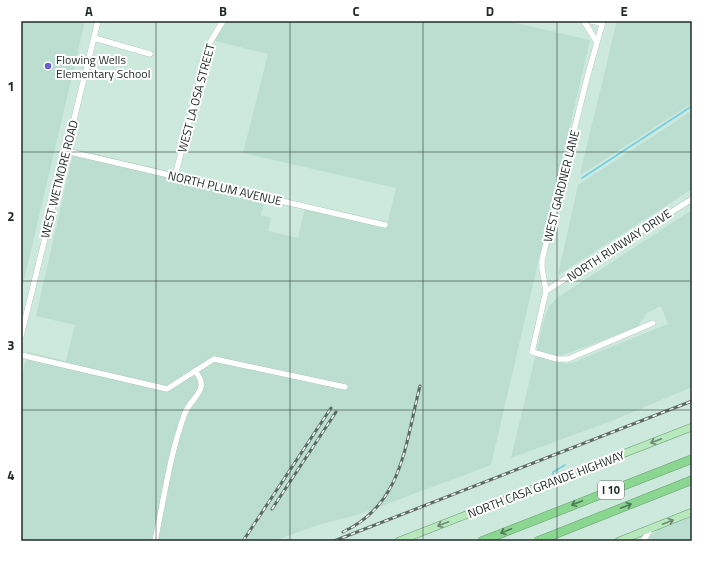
<svg xmlns="http://www.w3.org/2000/svg" width="713" height="562" font-family="'Titillium Web',sans-serif">
	<rect width="100%" height="100%" fill="#cde8dd"/>
	<g fill="#bbded1" fill-rule="evenodd">
		<path d="M21,21h64l-64,272z"/>
		<path d="M220,21h287l83,19 -99,425 -131,49 -42,11 -44,16h-253v-162l7,-27 38,9 9,-36 -39,-9 38,-167 193,45 -6,21 10,3 -3,13 30,7 8,-34 82,18 8,-34 -153,-35 25,-99 -53,-13z"/>
		<path d="M617,21h75v82l-110,71h-2z"/>
		<path d="M692,111v78l-134,86 20,-90z"/>
		<path d="M692,210v177l-78,33 -103,38 34,-142 5,-11 7,-7zM661,306l7,18 -94,38 -10,2 -1,-9 74,-28 10,-14z"/>
		<path d="M692,517v24h-44l2,-5 8,-6z"/>
	</g>
	<g fill="none" stroke-linecap="round" stroke-linejoin="round">
		<g stroke="#71d0e6" stroke-width="1.5">
			<path d="M582,178l110,-72"/>
			<path d="M553,475v-3l12,-7"/>
		</g>
		<defs>
			<g id="minor">
				<path d="M584,21l12,20"/>
				<path d="M591,21l11,2"/>
				<path d="M603,21l-16,57 -45,182v8l4,23 -14,61 25,7h11l85,-36"/>
				<path d="M94,38l56,16"/>
				<path d="M66,151l319,74"/>
				<path d="M175,176l34,-132 14,-23"/>
				<path d="M546,291l146,-92"/>
				<path d="M21,336l77,-315"/>
				<path d="M21,355l146,34 47,-30 131,28"/>
				<path d="M155,541c9,-42 15,-88 30,-128 7,-17 26,-23 10,-42"/>
				<path d="M643,541l8,-13"/>
			</g>
			<g id="major">
				<path d="M399,541l293,-114"/>
				<path d="M619,541l73,-29"/>
			</g>
			<g id="highway">
				<path d="M482,541l210,-82"/>
				<path d="M538,541l154,-61"/>
			</g>
		</defs>
		<use href="#minor" stroke="#9cb5ab" stroke-width="6"/>
		<use href="#major" stroke="#669c6d" stroke-width="8"/>
		<use href="#highway" stroke="#669c6d" stroke-width="9"/>
		<use href="#minor" stroke="#fff" stroke-width="5.5"/>
		<use href="#major" stroke="#b9e7be" stroke-width="7"/>
		<use href="#highway" stroke="#8bd792" stroke-width="8"/>
		<defs>
			<g id="rail">
				<path d="M272,509l64,-97"/>
				<path d="M343,532c60,-28 62,-88 77,-146"/>
				<path d="M243,541l88,-133"/>
				<path d="M334,541l358,-140"/>
			</g>
		</defs>
		<use href="#rail" stroke="#5a6a64" stroke-width="3"/>
		<use href="#rail" stroke="#fff" stroke-width="1.5" stroke-dasharray="4.5" stroke-linecap="butt"/>
	</g>
	<defs><path id="oneway-shaft" d="M-6 0H5M1.5-3L5.5 0L1.5 3" fill="none" stroke-width="1.6" stroke-linecap="round" stroke-linejoin="round"/></defs>
	<g stroke="#6e8a74">
		<use href="#oneway-shaft" transform="translate(656 441) rotate(159)"/>
		<use href="#oneway-shaft" transform="translate(668 522) rotate(-21)"/>
		<use href="#oneway-shaft" transform="translate(443 524) rotate(159)"/>
	</g>
	<g stroke="#517958">
		<use href="#oneway-shaft" transform="translate(577 503) rotate(159)"/>
		<use href="#oneway-shaft" transform="translate(626 506) rotate(-21)"/>
		<use href="#oneway-shaft" transform="translate(506 531) rotate(158)"/>
	</g>
	<path fill="none" stroke="#222d29" stroke-width="1" stroke-opacity="0.55" d="M156,21v520M290,21v520M423,21v520M557,21v520M21,152h671M21,281h671M21,410h671"/>
	<circle fill="#685ed8" stroke="#fff" stroke-width="1.5" cx="48" cy="66" r="4"/>
	<g text-anchor="middle" dominant-baseline="central" stroke-width="4" stroke-linejoin="round" paint-order="stroke">
		<rect fill="#fff" stroke="#646c69" stroke-width="1" x="598" y="481" width="26" height="18" rx="3"/>
		<g font-size="11" font-weight="bold" fill="#222d29">
			<text x="611" y="490">I 10</text>
		</g>
		<g font-size="12" fill="#222d29" stroke="#fff" text-anchor="start">
			<text x="56" y="59">Flowing Wells<tspan x="56" dy="14">Elementary School</tspan></text>
		</g>
		<g font-size="12" fill="#222d29" stroke="#fff">
			<text transform="translate(196 98) rotate(-75)">WEST LA OSA STREET</text>
			<text transform="translate(59 179) rotate(-76)">WEST WETMORE ROAD</text>
			<text transform="translate(561 186) rotate(-76)">WEST GARDNER LANE</text>
			<text transform="translate(225 188) rotate(13)">NORTH PLUM AVENUE</text>
			<text transform="translate(619 245) rotate(-33)">NORTH RUNWAY DRIVE</text>
			<text transform="translate(546 484) rotate(-21)">NORTH CASA GRANDE HIGHWAY</text>
		</g>
	</g>
	<rect width="713" height="562" fill="none" stroke="#ffffff" stroke-width="44"/>
	<rect x="22" y="22" width="669" height="518" fill="none" stroke="#222d29" stroke-width="1.5"/>
	<g font-size="13" text-anchor="middle" font-weight="bold" fill="#222d29">
		<text x="89" y="16">A</text>
		<text x="223" y="16">B</text>
		<text x="356" y="16">C</text>
		<text x="490" y="16">D</text>
		<text x="624" y="16">E</text>
		<text x="11" y="91">1</text>
		<text x="11" y="221">2</text>
		<text x="11" y="350">3</text>
		<text x="11" y="480">4</text>
	</g>
</svg>
